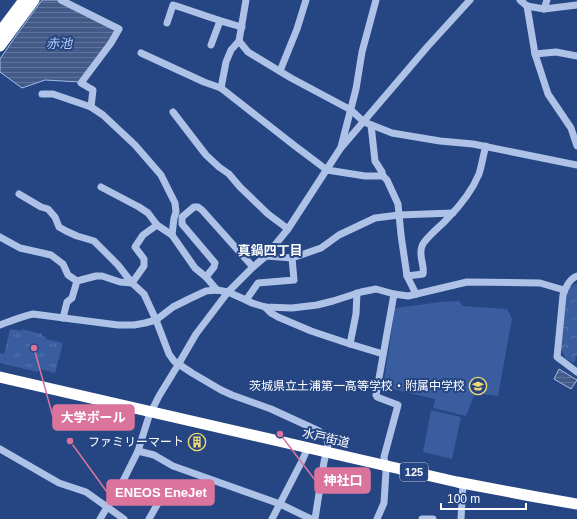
<svg xmlns="http://www.w3.org/2000/svg" width="577" height="519" font-family="Helvetica,'Noto Sans JP',sans-serif">
	<defs>
		<pattern id="forest-crowns" width="20" height="18" patternUnits="userSpaceOnUse"><rect width="20" height="18" fill="#3a5da0"/><path d="M2 6a3 3 0 1 1 6 0M12 15a3 3 0 1 1 6 0" fill="none" stroke="#5875ae"/></pattern>
		<pattern id="park-tufts" width="24" height="20" patternUnits="userSpaceOnUse"><rect width="24" height="20" fill="#3a5da0"/><path d="M3 7l-1-3M5 7V3M7 7l1-3M15 17l-1-3M17 17v-4M19 17l1-3" fill="none" stroke="#5875ae"/></pattern>
		<pattern id="water-rules" width="6" height="5" patternUnits="userSpaceOnUse"><rect width="6" height="5" fill="#445a88"/><path d="M0 2.5h6" fill="none" stroke="#60739a"/></pattern>
	</defs>
	<rect width="100%" height="100%" fill="#254583"/>
	<path fill="url(#forest-crowns)" d="M575,284h2v71l-3,8 -8,-4 -5,-10 5,-57 4,-5z"/>
	<path fill="url(#park-tufts)" d="M10,329l11,2 1,-2 20,5v2l4,1v2l17,4 -8,30 -16,-4 -1,3 -38,-9v-10l4,1z"/>
	<g fill="#3a5da0">
		<path d="M459,301l4,5 44,3 5,10 -14,77 -23,-3 -9,23 -33,-8 2,-9 -52,-12 12,-79 46,-6z"/>
		<path d="M431,410l30,7 -9,42 -29,-7z"/>
	</g>
	<g fill="url(#water-rules)" stroke="#a3bce8">
		<path d="M42,0h16l59,29 -37,53 -35,-2 -23,8 -22,-16v-13l13,-19z"/>
		<path d="M559,369l18,11 -6,9 -17,-10z"/>
	</g>
	<g fill="none" stroke-linecap="round" stroke-linejoin="round">
		<g stroke="#aec2e7" stroke-width="7">
			<path d="M61,0l58,29 -8,14 -30,40 12,7 -2,17"/>
			<path d="M520,0l7,6 8,48 13,40 23,34 6,18"/>
			<path d="M527,6l17,3 33,-4"/>
			<path d="M544,9l3,-9"/>
			<path d="M167,23l6,-18c23,7 45,16 69,22"/>
			<path d="M239,41l9,11 43,26 60,32 13,12 28,11 48,8 33,3 104,21"/>
			<path d="M211,45l9,-24"/>
			<path d="M141,53l63,29 17,6 74,58 32,24 38,6h18"/>
			<path d="M535,54l21,-2 21,4"/>
			<path d="M280,71l17,-42 9,-29"/>
			<path d="M221,88l5,-26 5,-12 8,-9 7,-41"/>
			<path d="M42,94h11l38,13 12,8 32,30 26,30 14,28 1,9 -2,6 -2,17 23,33 11,9 11,13"/>
			<path d="M173,112l33,43 13,12 10,7 11,13 28,27 20,15"/>
			<path d="M371,125l4,36 7,11 1,4 4,4 11,24 3,31 6,41 9,18"/>
			<path d="M341,147l15,-58 6,-37 14,-52"/>
			<path d="M101,187l38,20 9,6 9,12 15,10"/>
			<path d="M19,194l22,13 7,2 7,8 4,10 7,4 11,5 7,2 10,3 24,24 14,18 12,11 12,26 13,34 5,7 18,12 29,17 11,5 39,14 48,22 8,8 1,6 -4,17 -9,57"/>
			<path d="M0,237l20,11 31,7 12,9 5,11 9,6"/>
			<path d="M266,256l26,2 29,-10 18,-13 36,-17 24,-3 54,-2"/>
			<path d="M407,276l16,-2c2,-9 -5,-18 -1,-28 3,-8 19,-20 25,-27 13,-13 25,-28 32,-45 3,-9 4,-19 7,-28"/>
			<path d="M577,276c-7,2 -12,12 -14,19l-6,62 20,15"/>
			<path d="M206,277l8,-10 1,-4 -33,-39v-7l12,-10h4l4,3 51,57"/>
			<path d="M246,300l12,-17 36,-3 -2,-22"/>
			<path d="M265,307l6,6 7,4 33,14 39,13 33,10"/>
			<path d="M63,318l4,-16 5,-4 5,-17 19,-5h6l18,6 12,1 12,-17v-7l-9,-12 8,-12 14,-10"/>
			<path d="M0,325c11,-4 23,-9 33,-11l85,11h16l11,-2 11,-3 17,-13 16,-8 17,-8 11,-1 11,2 18,8 6,3 13,4 27,1 25,-3 16,-4 28,-9 15,-3 18,5 14,2 59,-14 73,1 24,7"/>
			<path d="M350,344l6,-30 1,-21"/>
			<path d="M0,449l59,34 27,9 38,27"/>
			<path d="M138,451l16,4 19,11 107,38 31,15"/>
			<path d="M100,519l23,-38 15,-30 11,-35 10,-20 19,-31 18,-31 32,-42 25,-25 13,-11 22,-27 52,-80 88,-103 42,-46"/>
			<path d="M149,519l12,-21 -9,-6"/>
			<path d="M272,519l30,-58 6,-14"/>
			<path d="M377,519l7,-16 2,-32 -2,-14 14,-52 -21,-8 -1,-2 18,-101"/>
			<path d="M422,519h11"/>
			<path d="M461,519l2,-36"/>
		</g>
		<g stroke="#fff" stroke-width="11">
			<path d="M0,32l24,-32"/>
			<path d="M0,46l34,-46"/>
			<path d="M0,377l457,105 74,14 46,8"/>
		</g>
	</g>
	<defs>
		<symbol id="school-ring" viewBox="-11 -11 22 22"><circle r="9.5" fill="#254583" stroke="#f1d973" stroke-width="1.5"/><path d="M0-5L7-2L0 1L-7-2ZM-4 1L0 2.5L4 1V4Q0 6-4 4Z" fill="#f1d973"/></symbol>
		<symbol id="building-ring" viewBox="-11 -11 22 22"><circle r="9.5" fill="#254583" stroke="#f1d973" stroke-width="1.5"/><path d="M-4-6H4V6H1V3H-1V6H-4ZM-2.5-4.3h1.7v1.8h-1.7ZM.8-4.3h1.7v1.8H.8ZM-2.5-1h1.7V.8h-1.7ZM.8-1h1.7V.8H.8Z" fill="#f1d973"/></symbol>
	</defs>
	<g fill-rule="evenodd">
		<use href="#school-ring" x="468" y="376" width="20" height="20"/>
		<use href="#building-ring" x="187" y="432" width="20" height="20"/>
	</g>
	<g text-anchor="middle" dominant-baseline="central" stroke-width="4" stroke-linejoin="round" paint-order="stroke">
		<rect fill="#254583" stroke="#bec7da" stroke-width="1" x="400" y="463" width="28" height="18" rx="3"/>
		<g font-size="11" font-weight="bold" fill="#fff">
			<text x="414" y="472">125</text>
		</g>
		<g font-size="12" fill="#fff" stroke="#254583" text-anchor="end">
			<text x="465" y="386">茨城県立土浦第一高等学校・附属中学校</text>
			<text x="184" y="442">ファミリーマート</text>
		</g>
		<g font-size="12" fill="#fff" stroke="#254583">
			<text transform="translate(326 438) rotate(13)">水戸街道</text>
		</g>
		<g font-size="13" font-style="italic" fill="#bacdef" stroke="#254583">
			<text x="59" y="43">赤池</text>
		</g>
		<g font-size="13" font-weight="bold" fill="#fff" stroke="#254583">
			<text x="270" y="250">真鍋四丁目</text>
		</g>
	</g>
	<path fill="none" stroke="#da749d" stroke-width="1.5" d="M34 348L53 417M280 434L315 480M70 441L107 492"/>
	<g fill="#da749d" stroke="#254583" stroke-width="1.5">
		<circle cx="34" cy="348" r="4"/>
		<circle cx="280" cy="434" r="4"/>
		<circle cx="70" cy="441" r="4"/>
	</g>
	<g fill="#da749d" stroke="#da749d" stroke-width="1.5">
		<rect x="53" y="405" width="81" height="25" rx="4"/>
		<rect x="315" y="468" width="55" height="25" rx="4"/>
		<rect x="107" y="480" width="107" height="25" rx="4"/>
	</g>
	<g font-size="13" text-anchor="middle" font-weight="bold" fill="#fff">
		<text x="93" y="422">大学ボール</text>
		<text x="343" y="485">神社口</text>
		<text x="161" y="497">ENEOS EneJet</text>
	</g>
	<path d="M441 503v6h85v-6" fill="none" stroke="#ffffff" stroke-width="2"/>
	<text x="447" y="503" font-size="12" fill="#ffffff" stroke="#254583" stroke-width="3" paint-order="stroke">100 m</text>
</svg>
